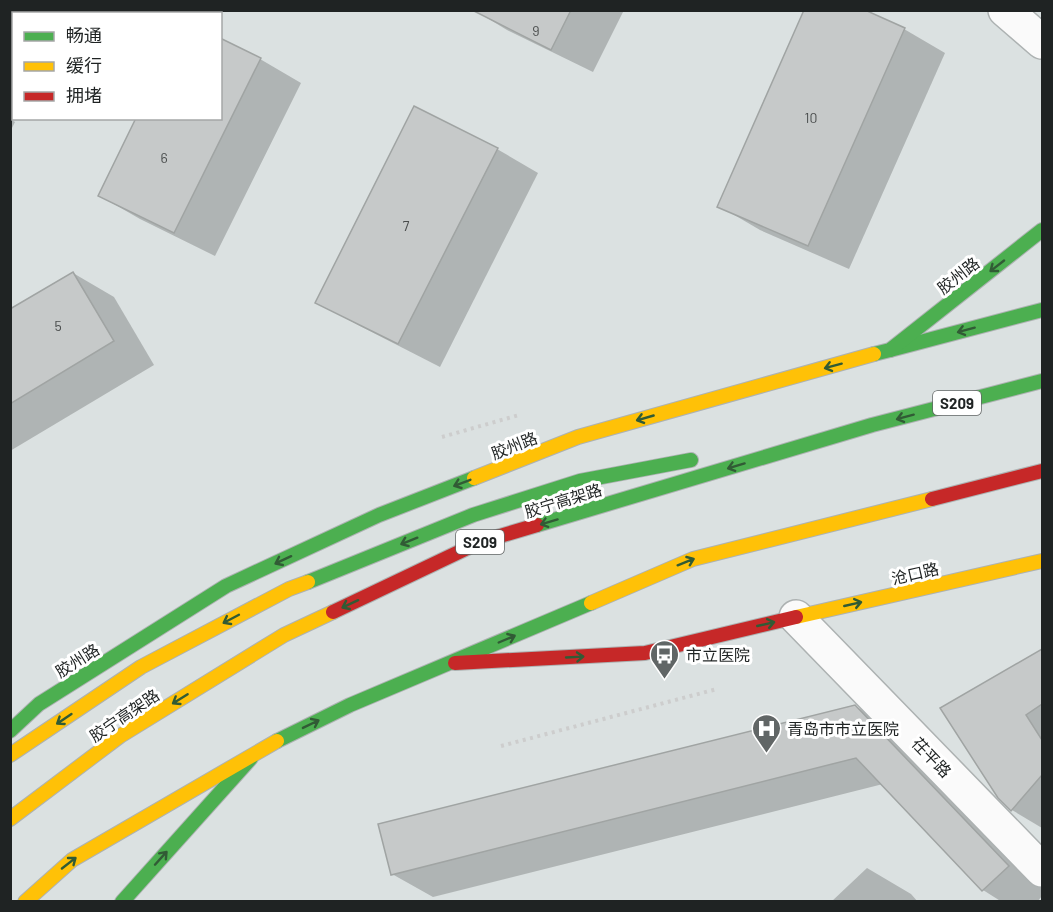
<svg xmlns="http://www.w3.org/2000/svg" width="1053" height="912" font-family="Barlow,'Noto Sans SC',sans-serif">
	<rect width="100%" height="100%" fill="#dbe1e1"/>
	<g fill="#0003">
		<path d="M474,10h150l-31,62 -86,-42z"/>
		<path d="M904,29l41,24 -96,216 -89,-39 -41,-24z"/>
		<path d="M260,59l41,24 -86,173 -75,-37 -40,-23 120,-78z"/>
		<path d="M415,108l82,41 41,24 -98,194 -82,-42 -41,-23z"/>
		<path d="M10,119l5,3 -5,10z"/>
		<path d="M73,273l41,24 40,68 -144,86v-140z"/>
		<path d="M1042,650v178l-30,-18 -13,-13 -57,-89z"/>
		<path d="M855,706l41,24 146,154v12l-5,6h-35l-19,-12 -100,-106 -450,113 -41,-23z"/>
		<path d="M867,868l44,26 7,8h-87z"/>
	</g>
	<g fill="#c6c9c9" stroke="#a0a4a3" stroke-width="1.5">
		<path d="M472,10h99l-20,40z"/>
		<path d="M804,10h61l40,18 -97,218 -91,-39z"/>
		<path d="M220,38l41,20 -87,175 -76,-37 38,-78h84z"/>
		<path d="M414,106l84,42 -100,196 -83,-41z"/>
		<path d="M73,272l41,69 -104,63v-95z"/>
		<path d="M1042,649v55l-16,11 16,25v35l-31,36 -13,-13 -58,-90z"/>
		<path d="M855,705l154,161 -27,25 -126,-133 -465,117 -13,-51z"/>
	</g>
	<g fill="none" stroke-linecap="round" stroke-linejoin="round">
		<defs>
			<g id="street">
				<path d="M1005,10l37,32"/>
				<path d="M42,14l1,-4"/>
				<path d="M10,85l4,-7"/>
				<path d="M796,617l246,253"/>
			</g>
			<g id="fast">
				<path d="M890,350l152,-40"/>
				<path d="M874,354l16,-4 152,-120"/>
				<path d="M537,525l335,-100 170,-44"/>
				<path d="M308,582l165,-67 107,-34 111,-21"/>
				<path d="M10,731l29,-27 187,-118 153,-71 95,-37"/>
				<path d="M277,741l73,-36 241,-102"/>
				<path d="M122,902l129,-144"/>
			</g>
			<g id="slow">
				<path d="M474,478l104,-41 296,-83"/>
				<path d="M591,603l102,-44 239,-60"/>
				<path d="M796,617l246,-56"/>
				<path d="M10,755l131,-88 148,-78 19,-7"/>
				<path d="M10,819l110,-83 164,-101 49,-23"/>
				<path d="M25,902l47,-42 205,-119"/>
			</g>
			<g id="jam">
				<path d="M932,499l110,-28"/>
				<path d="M333,612l147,-70 57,-17"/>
				<path d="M455,663l190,-10 151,-36"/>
			</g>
		</defs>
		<use href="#street" stroke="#adb2b2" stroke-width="36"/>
		<use href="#fast" stroke="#adb2b2" stroke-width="16"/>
		<use href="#slow" stroke="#adb2b2" stroke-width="16"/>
		<use href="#jam" stroke="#adb2b2" stroke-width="16"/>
		<g stroke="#cdcdcd" stroke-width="4" stroke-dasharray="3 4.5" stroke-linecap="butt">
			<path d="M442,437l77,-22"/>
			<path d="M501,746l216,-57"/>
		</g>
		<use href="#street" stroke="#fafafa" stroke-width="33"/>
		<use href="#fast" stroke="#4caf50" stroke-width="14"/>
		<use href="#slow" stroke="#ffc107" stroke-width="14"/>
		<use href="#jam" stroke="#c62828" stroke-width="14"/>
	</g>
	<defs><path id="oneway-shaft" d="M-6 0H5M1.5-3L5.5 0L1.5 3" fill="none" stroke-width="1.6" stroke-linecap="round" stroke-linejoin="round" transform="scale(1.5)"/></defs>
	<g stroke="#315b35">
		<use href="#oneway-shaft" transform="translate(997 266) rotate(142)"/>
		<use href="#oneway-shaft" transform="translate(966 330) rotate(165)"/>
		<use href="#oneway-shaft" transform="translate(833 366) rotate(165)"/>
		<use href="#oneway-shaft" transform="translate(905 417) rotate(165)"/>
		<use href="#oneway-shaft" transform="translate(645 418) rotate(164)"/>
		<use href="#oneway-shaft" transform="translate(736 466) rotate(163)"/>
		<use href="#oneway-shaft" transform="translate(462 483) rotate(159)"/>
		<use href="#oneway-shaft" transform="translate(549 522) rotate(163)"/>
		<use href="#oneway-shaft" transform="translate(409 541) rotate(158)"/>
		<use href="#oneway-shaft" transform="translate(283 560) rotate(155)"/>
		<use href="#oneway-shaft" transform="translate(686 562) rotate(-22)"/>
		<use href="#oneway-shaft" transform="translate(350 604) rotate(155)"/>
		<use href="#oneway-shaft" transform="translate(853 604) rotate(-13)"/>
		<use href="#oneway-shaft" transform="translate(231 619) rotate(152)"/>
		<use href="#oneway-shaft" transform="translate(766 624) rotate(-13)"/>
		<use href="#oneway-shaft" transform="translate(507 639) rotate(-23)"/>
		<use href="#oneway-shaft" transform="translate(575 657) rotate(-3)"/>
		<use href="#oneway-shaft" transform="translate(180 699) rotate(148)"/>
		<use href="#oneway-shaft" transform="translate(64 719) rotate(146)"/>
		<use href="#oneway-shaft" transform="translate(311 724) rotate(-26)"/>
		<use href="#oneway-shaft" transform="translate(161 858) rotate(-48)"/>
		<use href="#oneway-shaft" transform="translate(69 863) rotate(-38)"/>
	</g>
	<defs>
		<symbol id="bus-pin" viewBox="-11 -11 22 30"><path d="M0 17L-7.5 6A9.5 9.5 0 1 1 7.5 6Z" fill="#616666" stroke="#fff"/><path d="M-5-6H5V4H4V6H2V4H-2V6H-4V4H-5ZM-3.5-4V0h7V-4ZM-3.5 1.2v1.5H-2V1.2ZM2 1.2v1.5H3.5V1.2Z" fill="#fff"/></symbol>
		<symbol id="hospital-pin" viewBox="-11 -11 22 30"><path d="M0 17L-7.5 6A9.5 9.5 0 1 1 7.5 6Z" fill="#616666" stroke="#fff"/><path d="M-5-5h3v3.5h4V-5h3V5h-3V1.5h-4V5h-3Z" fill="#fff"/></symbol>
	</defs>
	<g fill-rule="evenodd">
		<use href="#bus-pin" x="648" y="638" width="33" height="45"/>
		<use href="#hospital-pin" x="750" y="712" width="33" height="45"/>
	</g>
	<g text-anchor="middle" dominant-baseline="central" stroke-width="6" stroke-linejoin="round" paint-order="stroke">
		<g font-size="14" fill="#494c4c">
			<text x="536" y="30">9</text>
			<text x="811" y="117">10</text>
			<text x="164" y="157">6</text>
			<text x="406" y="225">7</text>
			<text x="58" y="325">5</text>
		</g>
		<g fill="#fff" stroke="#626565" stroke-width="1.5">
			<rect x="933" y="391" width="48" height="24" rx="4.5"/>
			<rect x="456" y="530" width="48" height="24" rx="4.5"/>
		</g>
		<g font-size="15" font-weight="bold" fill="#1f2323">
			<text x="957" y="403">S209</text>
			<text x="480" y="542">S209</text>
		</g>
		<g font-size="16" fill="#1f2323" stroke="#fff">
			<text transform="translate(958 275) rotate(-38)">胶州路</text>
			<text transform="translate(514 445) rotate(-21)">胶州路</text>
			<text transform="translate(563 500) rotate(-17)">胶宁高架路</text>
			<text transform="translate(915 573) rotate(-13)">沧口路</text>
			<text transform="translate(77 660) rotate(-32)">胶州路</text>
			<text transform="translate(124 715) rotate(-34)">胶宁高架路</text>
			<text transform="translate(932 757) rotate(46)">茌平路</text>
		</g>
		<g font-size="16" fill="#1f2323" stroke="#fff" text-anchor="start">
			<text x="686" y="654">市立医院</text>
			<text x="787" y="728">青岛市市立医院</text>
		</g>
	</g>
	<rect width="1053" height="912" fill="none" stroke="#1f2323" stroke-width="24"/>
	<rect x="12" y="12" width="210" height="108" fill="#ffffff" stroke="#a5a7a7" stroke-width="1.5"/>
	<rect x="24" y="32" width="30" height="9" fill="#4caf50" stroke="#a5a7a7" stroke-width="1.5"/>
	<text x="66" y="42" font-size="18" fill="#1f2323">畅通</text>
	<rect x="24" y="62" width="30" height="9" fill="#ffc107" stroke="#a5a7a7" stroke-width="1.5"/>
	<text x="66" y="72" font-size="18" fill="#1f2323">缓行</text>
	<rect x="24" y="92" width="30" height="9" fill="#c62828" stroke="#a5a7a7" stroke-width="1.5"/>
	<text x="66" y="102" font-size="18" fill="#1f2323">拥堵</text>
</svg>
